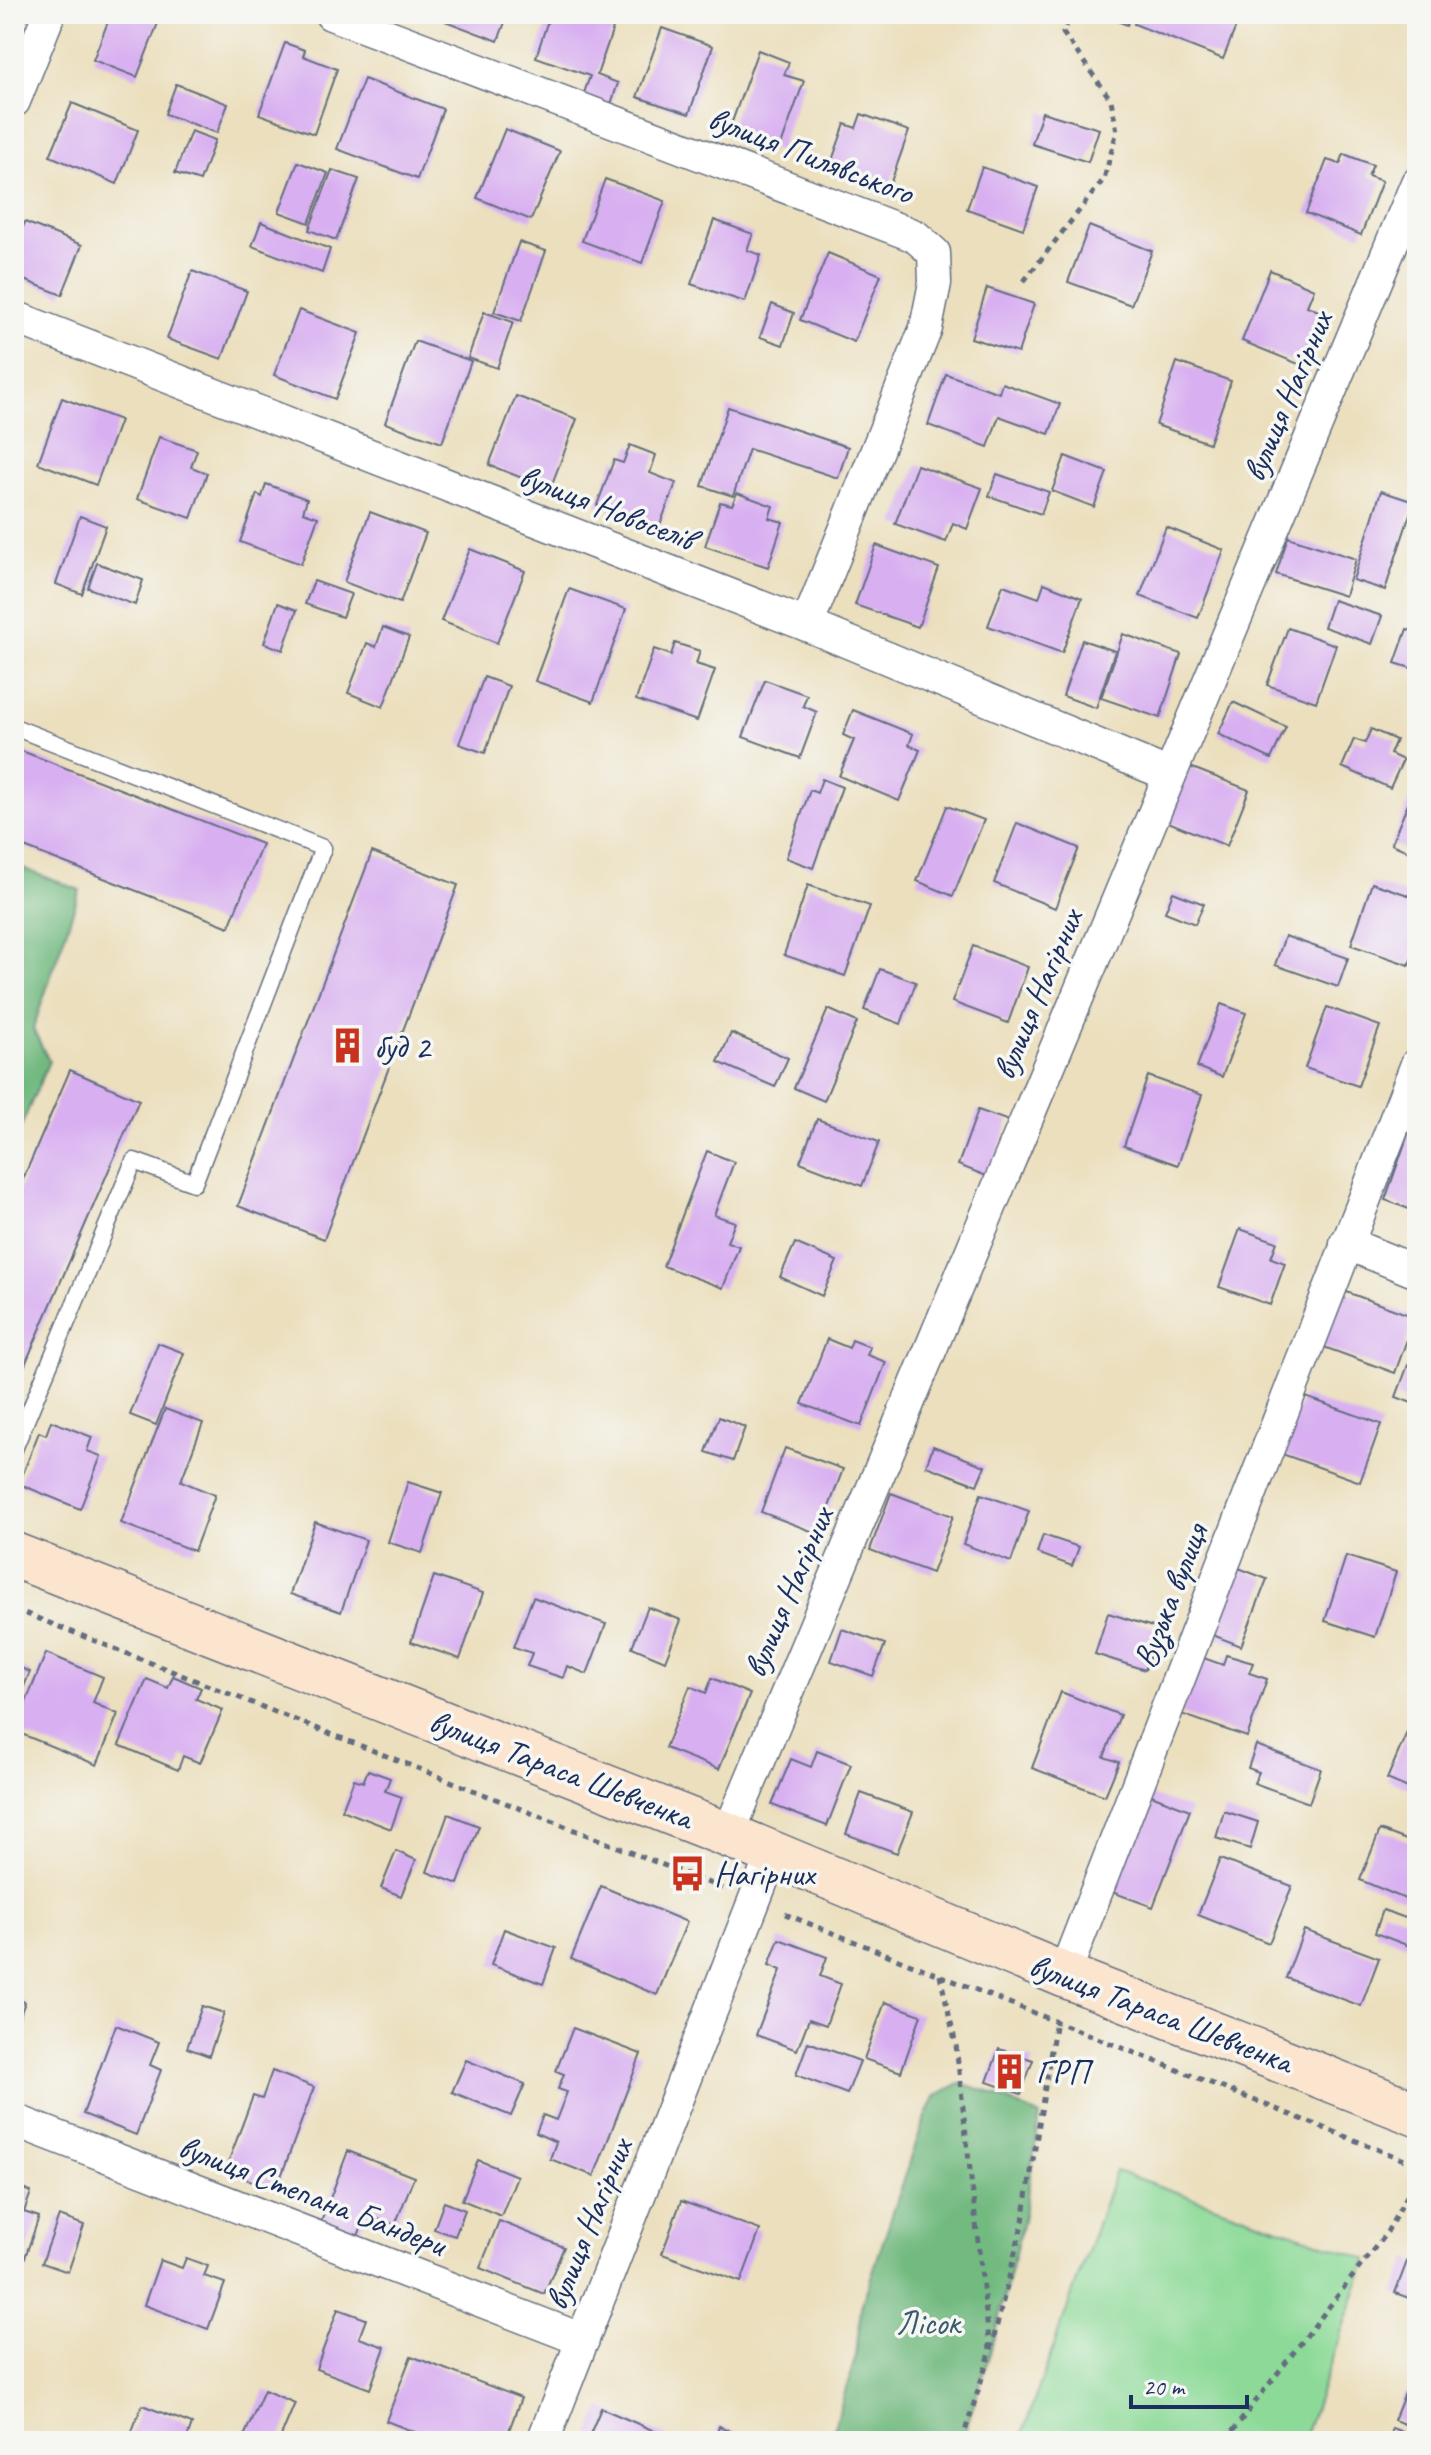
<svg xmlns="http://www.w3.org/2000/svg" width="1431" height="2455" font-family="Caveat,sans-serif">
	<rect width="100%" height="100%" fill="#f6f6f2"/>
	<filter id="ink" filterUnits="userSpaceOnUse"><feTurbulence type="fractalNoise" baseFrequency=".0125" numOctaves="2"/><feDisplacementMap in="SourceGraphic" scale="16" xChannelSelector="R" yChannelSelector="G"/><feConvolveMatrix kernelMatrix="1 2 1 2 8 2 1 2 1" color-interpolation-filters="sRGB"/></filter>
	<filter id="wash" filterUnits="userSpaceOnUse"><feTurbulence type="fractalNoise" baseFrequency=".006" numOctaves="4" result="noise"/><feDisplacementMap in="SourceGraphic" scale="32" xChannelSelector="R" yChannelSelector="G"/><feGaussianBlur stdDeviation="1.8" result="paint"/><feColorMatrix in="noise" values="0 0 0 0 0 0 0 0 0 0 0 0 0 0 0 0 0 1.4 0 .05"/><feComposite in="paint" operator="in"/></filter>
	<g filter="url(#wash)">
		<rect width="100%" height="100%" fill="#ebdfbd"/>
		<path fill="#8dda98" stroke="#54847b" stroke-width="2" d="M1116,2171l251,88 -64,182h-283z"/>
		<g fill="#72ba80" stroke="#46746f" stroke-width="2">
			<path d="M14,865l66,25 -47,139 16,32 -35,82z"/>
			<path d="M960,2083l29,9 51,24 -17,105 -33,132 -28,88h-132l26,-85 5,-49 62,-184 13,-28z"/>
		</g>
		<g id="blocks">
			<g fill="#d8aff1">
				<path d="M111,14h25l22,9 -21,54 -44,-17z"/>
				<path d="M447,14h61l-10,27 -53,-20z"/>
				<path d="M550,14h68l-21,61 21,8 -11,33 -28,-9 11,-31 -54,-19z"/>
				<path d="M1100,14h31l-4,11z"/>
				<path d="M1138,14h103l-18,45 -89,-35z"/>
				<path d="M662,28l51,18 -24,68 -52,-17z"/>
				<path d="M285,43l20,7 -2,6 34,13 -23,65 -55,-20z"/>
				<path d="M758,50l31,12 -5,13 20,6 -25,70 -51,-18z"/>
				<path d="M364,79l79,30 -26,70 -80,-30z"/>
				<path d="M176,84l52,20 -11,29 -52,-19z"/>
				<path d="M72,103l66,27 -21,54 -67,-28z"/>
				<path d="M1042,112l57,17 -11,33 -56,-18z"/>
				<path d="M861,114l48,17 -21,59 -59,-21 16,-45 11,4z"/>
				<path d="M505,129l55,22 -29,69 -54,-22z"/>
				<path d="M191,131l24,9 -15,41 -25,-8z"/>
				<path d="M1344,154l29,11 -5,11 14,5 -21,54 -55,-22 21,-53 13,4z"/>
				<path d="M298,162l30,11 -19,50 -30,-11z"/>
				<path d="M982,167l56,20 -15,42 -56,-20z"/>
				<path d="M332,170l27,9 -23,61 -27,-10z"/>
				<path d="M605,179l60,22 -23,62 -60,-22z"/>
				<path d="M714,220l39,14 -6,16 14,5 -16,47 -54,-18z"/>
				<path d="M25,222l57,23 -20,50 -48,-19v-26z"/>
				<path d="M261,222l69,27 -8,24 -70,-27z"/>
				<path d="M1089,226l63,25 -21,54 -63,-23z"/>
				<path d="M519,242l27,9 -25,70 -27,-9z"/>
				<path d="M828,253l53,22 -27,67 -54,-22z"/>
				<path d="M1270,270l44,19 -7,17 16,7 -22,52 -59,-24z"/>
				<path d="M192,271l55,20 -25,68 -55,-20z"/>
				<path d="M987,288l47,16 -16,49 -47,-15z"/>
				<path d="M772,304l22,9 -11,32 -23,-8z"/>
				<path d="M299,310l61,23 -25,66 -61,-24z"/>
				<path d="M484,312l29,10 -16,46 -29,-10z"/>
				<path d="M415,341l56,20 -29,82 -57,-20z"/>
				<path d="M1177,362l54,19 -22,62 -53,-18z"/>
				<path d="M946,374l53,19 3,-10 58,21 -11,30 -50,-18 -11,31 -60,-22z"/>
				<path d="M516,396l61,23 -27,70 -61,-24z"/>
				<path d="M62,398l58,22 -24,65 -58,-22z"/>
				<path d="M728,407l120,40 -10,31 -89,-29 -16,47 -31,-10z"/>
				<path d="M159,437l38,13 -6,17 16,6 -16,45 -54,-19z"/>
				<path d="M630,445l26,10 -6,18 26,10 -17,44 -62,-22 17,-45 9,3z"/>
				<path d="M1065,456l42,16 -13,35 -42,-16z"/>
				<path d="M917,465l65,23 -15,41 -14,-6 -7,19 -51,-18z"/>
				<path d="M997,474l52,18 -8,22 -52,-18z"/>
				<path d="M266,484l41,15 -4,13 15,5 -17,47 -61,-22 17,-48 5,3z"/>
				<path d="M1381,491l33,11 -29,88 -32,-10z"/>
				<path d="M737,493l36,13 -4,12 14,4 -15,45 -63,-21 15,-44 12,3z"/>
				<path d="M370,512l56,21 -26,70 -56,-21z"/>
				<path d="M80,516l26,10 -24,68 -26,-10z"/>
				<path d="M1166,527l58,23 -26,68 -58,-22z"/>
				<path d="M1288,537l68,22 -11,37 -69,-22z"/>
				<path d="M876,545l63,23 -21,59 -63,-22z"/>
				<path d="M470,549l55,22 -28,72 -56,-22z"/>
				<path d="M97,563l46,17 -8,25 -47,-17z"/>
				<path d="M314,581l37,13 -9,23 -37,-13z"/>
				<path d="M1044,583l38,15 -20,55 -74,-27 15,-41 36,13z"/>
				<path d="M569,589l57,20 -33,93 -58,-21z"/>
				<path d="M1333,600l49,16 -10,28 -48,-17z"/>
				<path d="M278,603l19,7 -14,40 -19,-7z"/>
				<path d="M383,627l26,10 -26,70 -35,-14 19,-50 9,4z"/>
				<path d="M1288,628l48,17 -20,57 -49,-17z"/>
				<path d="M1407,629l10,4v37l-22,-7z"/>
				<path d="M1123,634l58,20 -21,64 -59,-20z"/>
				<path d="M1082,640l33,11 -19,57 -33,-12z"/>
				<path d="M675,643l25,8 -4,13 19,6 -18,51 -61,-21 18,-51 17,6z"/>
				<path d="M484,677l25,9 -24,67 -26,-9z"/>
				<path d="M765,680l42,15 -4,11 14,6 -17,46 -57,-21z"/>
				<path d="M1233,702l53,25 -15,32 -53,-25z"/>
				<path d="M853,710l60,24 -4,11 11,5 -21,51 -60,-25 15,-36 -11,-5z"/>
				<path d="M1371,729l25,11 -6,14 13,6 -13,28 -48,-21 12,-28 11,4z"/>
				<path d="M14,748l248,96 -33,83 -215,-84z"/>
				<path d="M1190,767l59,23 -22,56 -59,-24z"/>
				<path d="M822,779l20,8 -29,81 -27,-10 24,-68 7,3z"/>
				<path d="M1410,799l7,3v53l-26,-11z"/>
				<path d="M947,806l37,14 -31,76 -36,-15z"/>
				<path d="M1017,823l62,25 -24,60 -61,-25z"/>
				<path d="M372,852l86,33 -134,354 -86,-33z"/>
				<path d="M1372,883l45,15v44l-8,23 -58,-20z"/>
				<path d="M808,885l62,21 -25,70 -61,-21z"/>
				<path d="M1173,892l31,12 -9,20 -30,-12z"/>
				<path d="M1285,936l63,22 -10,29 -63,-22z"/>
				<path d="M973,946l55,21 -20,56 -56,-21z"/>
				<path d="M880,969l36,13 -15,42 -37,-14z"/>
				<path d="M1221,1004l25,9 -24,64 -25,-10z"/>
				<path d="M1327,1007l53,19 -22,60 -53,-18z"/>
				<path d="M828,1009l29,13 -33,79 -30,-13z"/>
				<path d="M731,1033l57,25 -13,29 -57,-25z"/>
				<path d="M70,1070l69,30 -125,290v-190z"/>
				<path d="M1148,1076l54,19 -24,70 -54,-19z"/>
				<path d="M978,1110l31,11 -20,56 -31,-12z"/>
				<path d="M817,1119l62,23 -17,44 -62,-24z"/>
				<path d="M1411,1126l6,3v83l-32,-12z"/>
				<path d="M707,1151l27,11 -20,53 21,7 -8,20 12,4 -16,42 -60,-22z"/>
				<path d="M1240,1229l37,13 -6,16 14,5 -15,42 -51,-18z"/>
				<path d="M795,1243l42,18 -15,35 -42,-19z"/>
				<path d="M1341,1290l74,27 -20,56 -74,-27z"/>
				<path d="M827,1339l22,9 3,-8 18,7 -3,8 19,7 -25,64 -59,-22z"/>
				<path d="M158,1343l26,10 -28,72 -26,-10z"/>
				<path d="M1408,1365l9,3v37l-21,-8z"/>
				<path d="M1303,1396l78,28 -21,58 -78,-28z"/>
				<path d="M165,1409l38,14 -22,58 34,14 -21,56 -73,-28z"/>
				<path d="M719,1417l26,10 -12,34 -27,-9z"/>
				<path d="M51,1421l41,16 -5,14 14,5 -21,53 -61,-25 20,-52 7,3z"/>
				<path d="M933,1446l52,20 -8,19 -51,-19z"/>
				<path d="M785,1448l58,21 -24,65 -58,-22z"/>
				<path d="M408,1482l34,11 -20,60 -34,-11z"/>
				<path d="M891,1493l62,23 -21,57 -62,-23z"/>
				<path d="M981,1494l48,17 -18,51 -48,-18z"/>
				<path d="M315,1522l51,18 -25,72 -51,-18z"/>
				<path d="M1043,1535l36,12 -7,19 -35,-13z"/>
				<path d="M1346,1556l50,16 -21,65 -50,-16z"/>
				<path d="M1236,1567l31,12 -26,67 -31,-12z"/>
				<path d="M434,1576l49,17 -23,66 -49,-17z"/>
				<path d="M533,1597l73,27 -19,50 -20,-8 -4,12 -36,-12 5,-13 -18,-6z"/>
				<path d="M648,1607l33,13 -16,41 -33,-14z"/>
				<path d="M1108,1613l51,16 -14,41 -50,-16z"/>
				<path d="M842,1629l43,15 -12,32 -42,-15z"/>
				<path d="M46,1653l57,24 -10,26 25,11 -21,51 -83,-34z"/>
				<path d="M1226,1655l27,8 -4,10 18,6 -20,58 -66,-23 20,-57 22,8z"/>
				<path d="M14,1665l16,7 -16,38z"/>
				<path d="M173,1676l28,12 -5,11 27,11 -23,53 -17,-7 -5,14 -59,-25 28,-66 21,9z"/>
				<path d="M712,1678l38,16 -31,75 -54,-21 25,-62 16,7z"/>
				<path d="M1061,1692l59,23 -16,42 15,5 -14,34 -73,-28z"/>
				<path d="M1417,1724v68l-30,-13 20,-47 6,3z"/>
				<path d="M1256,1745l65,24 -12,34 -55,-20 5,-11 -11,-4z"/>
				<path d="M817,1751l34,13 -24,62 -55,-21 19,-46 20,8z"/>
				<path d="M368,1770l22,8 -5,13 17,6 -11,32 -49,-19 12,-31 9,3z"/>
				<path d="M861,1793l52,19 -16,41 -51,-19z"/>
				<path d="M1146,1793l44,17 -37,97 -44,-16z"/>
				<path d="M1224,1811l34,11 -8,27 -34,-11z"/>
				<path d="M448,1814l31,12 -21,58 -31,-12z"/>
				<path d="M1380,1830l37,14v60l-57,-24z"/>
				<path d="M396,1851l20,9 -15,36 -20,-8z"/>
				<path d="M1220,1859l72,27 -23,57 -71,-28z"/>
				<path d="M601,1886l86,36 -30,73 -86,-36z"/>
				<path d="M1383,1910l34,12v27l-42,-16z"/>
				<path d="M504,1929l52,19 -13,36 -52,-19z"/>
				<path d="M1304,1930l75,28 -18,48 -75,-28z"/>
				<path d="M779,1939l48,18 -7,19 21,8 -15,41 -17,-6 -12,31 -41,-15 25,-65 -12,-5z"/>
				<path d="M14,1998l11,4 -11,29z"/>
				<path d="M885,2002l36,13 -20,57 -37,-13z"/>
				<path d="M202,2006l22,7 -15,43 -22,-8z"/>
				<path d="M116,2025l43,17 -9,23 11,5 -25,65 -53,-21z"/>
				<path d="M573,2028l68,26 -47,122 -44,-17 6,-17 -20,-9 7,-18 13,5 11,-28 -9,-3 6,-15 -8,-3z"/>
				<path d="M808,2042l52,19 -13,33 -51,-19z"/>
				<path d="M999,2049l34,11 -12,34 -34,-12z"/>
				<path d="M466,2060l59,24 -14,32 -59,-24z"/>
				<path d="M272,2071l42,16 -38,103 -51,-19 28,-75 9,3z"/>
				<path d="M348,2151l66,26 -19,48 -29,-10 -8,21 -37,-14z"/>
				<path d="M478,2160l39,16 -16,40 -39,-16z"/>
				<path d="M14,2186l17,6 -7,20 15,5 -15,43 -10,-3z"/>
				<path d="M681,2201l79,29 -19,52 -79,-28z"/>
				<path d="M444,2202l21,8 -10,26 -21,-7z"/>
				<path d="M59,2216l25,9 -16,47 -26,-9z"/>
				<path d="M499,2221l65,26 -20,47 -64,-26z"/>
				<path d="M186,2258l22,8 -4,10 21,7 -17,46 -64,-24 16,-45 22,8z"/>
				<path d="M1408,2259l9,4v38l-22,-8z"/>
				<path d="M338,2309l28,10 -7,19 26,9 -15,42 -54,-20z"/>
				<path d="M411,2356l110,42 -16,43h-67l-52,-20z"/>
				<path d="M264,2390l31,13 -16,38h-37z"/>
				<path d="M1405,2393l12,4v32l-23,-9z"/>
				<path d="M142,2405l50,19 -6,17 -57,-2z"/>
				<path d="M601,2408l65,28 -3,5h-76z"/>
				<path d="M719,2426l36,15h-41z"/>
				<path d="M1392,2428l25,10v3h-29z"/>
			</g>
		</g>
	</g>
	<g filter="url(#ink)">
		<use href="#blocks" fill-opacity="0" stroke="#646d7f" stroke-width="2"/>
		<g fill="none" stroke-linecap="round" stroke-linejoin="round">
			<defs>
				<path id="lane" d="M14,727l309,121 -129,335 -60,-22 -120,288"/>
				<g id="street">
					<path d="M331,14l584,222 19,17 1,30 -9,45 -119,297"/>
					<path d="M14,101l35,-87"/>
					<path d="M14,317l793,308 363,150"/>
					<path d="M1346,1243l71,29"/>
					<path d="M728,1835l689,-1652"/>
					<path d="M1064,1975l353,-911"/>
					<path d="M14,2120l569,220"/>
					<path d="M543,2441l229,-586"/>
				</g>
				<path id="secondary" d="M14,1555l714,280 336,140 353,139"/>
			</defs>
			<use href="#lane" stroke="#646d7f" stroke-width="19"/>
			<use href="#street" stroke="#646d7f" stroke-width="35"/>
			<use href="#secondary" stroke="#646d7f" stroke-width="47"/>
			<g stroke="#646d7f" stroke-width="5" stroke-dasharray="6 6" stroke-linecap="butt">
				<path d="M1024,281l80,-102 13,-48 -6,-31 -48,-67 8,-19"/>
				<path d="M14,1609l710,280"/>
				<path d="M785,1914l632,251"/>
				<path d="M940,1975l16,70 34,304"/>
				<path d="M962,2441l28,-88 33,-132 33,-201"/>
				<path d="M1225,2441l162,-209 30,-54"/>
			</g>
			<use href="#lane" stroke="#fff" stroke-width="16"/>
			<use href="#street" stroke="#fff" stroke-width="32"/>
			<use href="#secondary" stroke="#fbe5cf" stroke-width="44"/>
		</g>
	</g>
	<defs>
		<symbol id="building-bare" viewBox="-9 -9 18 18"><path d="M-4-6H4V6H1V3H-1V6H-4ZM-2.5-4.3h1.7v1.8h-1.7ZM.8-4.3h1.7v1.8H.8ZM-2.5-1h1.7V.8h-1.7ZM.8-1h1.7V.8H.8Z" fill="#c8321e" stroke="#f6f6f2" stroke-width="2.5" paint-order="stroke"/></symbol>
		<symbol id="bus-bare" viewBox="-9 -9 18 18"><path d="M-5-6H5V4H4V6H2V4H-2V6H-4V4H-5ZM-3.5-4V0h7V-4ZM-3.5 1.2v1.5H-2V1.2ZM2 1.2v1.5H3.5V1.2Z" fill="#c8321e" stroke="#f6f6f2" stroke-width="2.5" paint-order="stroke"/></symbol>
	</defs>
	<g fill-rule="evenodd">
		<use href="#building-bare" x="322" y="1020" width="51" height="51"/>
		<use href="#bus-bare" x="662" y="1848" width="51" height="51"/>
		<use href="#building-bare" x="984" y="2046" width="51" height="51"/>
	</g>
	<g text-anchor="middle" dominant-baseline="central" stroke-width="7" stroke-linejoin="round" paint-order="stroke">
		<g font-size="34" fill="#1b2f5e" stroke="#f6f6f2">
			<text transform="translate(811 155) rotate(21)">вулиця Пилявського</text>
			<text transform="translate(1287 396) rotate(-67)">вулиця Нагірних</text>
			<text transform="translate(607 507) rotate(21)">вулиця Новоселів</text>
			<text transform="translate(1037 994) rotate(-67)">вулиця Нагірних</text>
			<text transform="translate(788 1592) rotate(-67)">вулиця Нагірних</text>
			<text transform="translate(1170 1596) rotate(-69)">Вузька вулиця</text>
			<text transform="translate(561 1769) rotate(21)">вулиця Тараса Шевченка</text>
			<text transform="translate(1161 2013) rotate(21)">вулиця Тараса Шевченка</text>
			<text transform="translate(312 2195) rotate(21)">вулиця Степана Бандери</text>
			<text transform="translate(588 2224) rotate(-68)">вулиця Нагірних</text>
		</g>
		<g font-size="34" fill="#1b2f5e" stroke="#f6f6f2" text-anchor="start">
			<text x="374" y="1046">буд 2</text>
			<text x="714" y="1873">Нагірних</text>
			<text x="1036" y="2071">ГРП</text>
		</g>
		<g font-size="34" fill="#385a6c" stroke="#f6f6f2">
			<text x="928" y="2322">Лісок</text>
		</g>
	</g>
	<rect width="1431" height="2455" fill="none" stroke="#f6f6f2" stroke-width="48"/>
	<path d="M1131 2395v12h116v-12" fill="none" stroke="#1b2f5e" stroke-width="4"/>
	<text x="1143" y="2395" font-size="24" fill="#1b2f5e" stroke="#f6f6f2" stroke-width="6" paint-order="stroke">20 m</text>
</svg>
